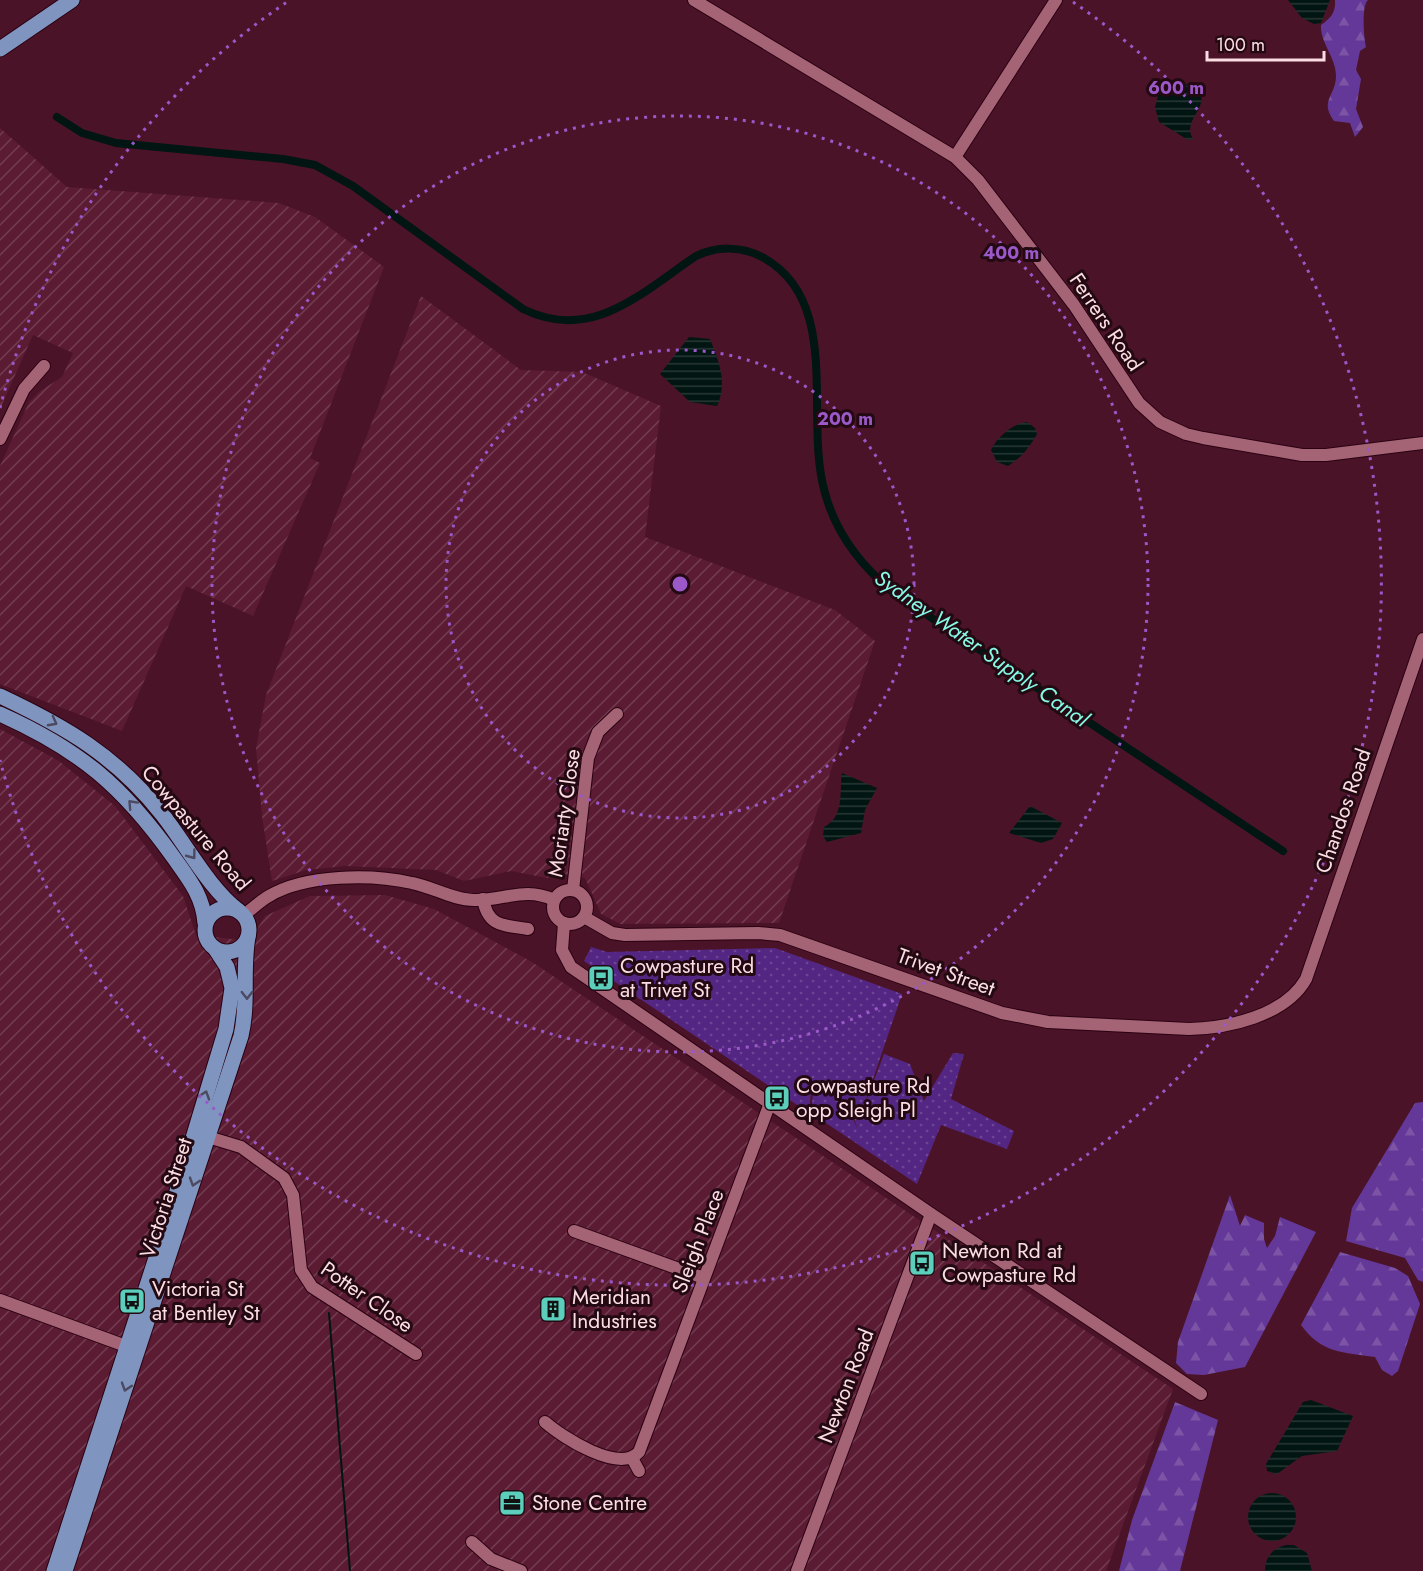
<svg xmlns="http://www.w3.org/2000/svg" width="1423" height="1571" font-family="Jost,sans-serif">
	<defs>
		<pattern id="industrial-furrows" width="10" height="10" patternUnits="userSpaceOnUse" patternTransform="scale(1.5)"><rect width="10" height="10" fill="#5a1b33"/><path d="M-1 1l2-2M0 10L10 0M9 11l2-2" fill="none" stroke="#733c50"/></pattern>
		<pattern id="grass-dots" width="8" height="8" patternUnits="userSpaceOnUse" patternTransform="scale(1.5)"><rect width="8" height="8" fill="#532683"/><path d="M2 2h.1M6 6h.1" fill="none" stroke="#6d4594" stroke-width="1.8" stroke-linecap="round"/></pattern>
		<pattern id="forest-firs" width="22" height="20" patternUnits="userSpaceOnUse" patternTransform="scale(1.5)"><rect width="22" height="20" fill="#643898"/><path d="M5 1l3.5 6h-7zM16 11l3.5 6h-7z" fill="#7b54a6"/></pattern>
		<pattern id="water-rules" width="6" height="5" patternUnits="userSpaceOnUse" patternTransform="scale(1.5)"><rect width="6" height="5" fill="#011612"/><path d="M0 2.5h6" fill="none" stroke="#273734"/></pattern>
	</defs>
	<rect width="100%" height="100%" fill="#4b1328"/>
	<g fill="url(#industrial-furrows)">
		<path d="M0,128l67,59 212,16 36,14 69,50 -74,191 10,5 -67,153 -67,-30 -64,145 -122,-47v-218l29,-64 11,-11 22,-14 11,-24 -40,-18 -33,74z"/>
		<path d="M421,296l100,74 61,2 79,34 -16,131 190,73 40,31 -96,282 -159,1 -19,-10 -16,-36 -27,-5 -11,5 -36,-7 -47,10 -28,-11 -91,-4 -39,4 -34,11 -10,-65 -6,-68 10,-53z"/>
		<path d="M0,729l59,32 56,45 68,90 13,39 54,6 15,-25 45,-20 75,-1 49,14 98,53 641,427 -67,182h-1106z"/>
	</g>
	<path fill="url(#grass-dots)" d="M591,947l16,5 168,-4 127,46 -43,126 25,-66 26,10 14,37 29,-48 11,1 -13,45 63,32 -7,18 -66,-24 -24,59 -106,-71 2,-20h17l20,18 7,17c-5,-25 -21,-37 -46,-37l-2,22 -225,-152z"/>
	<g fill="url(#forest-firs)">
		<path d="M1335,0h33c-7,6 -4,38 -2,47l-6,4 -4,19 5,9 -5,30 7,18 -8,10 -5,-14 -16,-2c-15,-21 2,-25 2,-45 0,-19 -16,-33 -15,-51 10,-7 15,-13 14,-25z"/>
		<path d="M1423,1102v180l-5,-2 -13,-22 -59,-17 6,-33 63,-105z"/>
		<path d="M1230,1195l10,31 5,-11 19,8v16l3,9 8,-12 5,-19 36,15 -71,135 -41,8 -17,-1 -11,-11 2,-21z"/>
		<path d="M1340,1252l55,16 13,8 12,28 -22,67 -6,5 -10,-6 -7,-13c-32,-5 -53,-3 -74,-32z"/>
		<path d="M1175,1402l43,18 -38,151h-61l13,-51z"/>
	</g>
	<g fill="url(#water-rules)">
		<path d="M1288,0h42l-9,23 -7,1 -12,-6z"/>
		<path d="M1170,80l28,7c14,21 -17,32 -5,52l-5,1 -29,-18 -4,-15 6,-22z"/>
		<path d="M689,337l21,2c9,23 18,44 7,67l-27,-4 -30,-28z"/>
		<path d="M1027,422l8,6 2,6c-8,14 -15,23 -29,32l-11,-4 -6,-12c6,-13 21,-26 36,-28z"/>
		<path d="M842,773l35,15 -12,22 -4,23 -34,9 -4,-6 1,-9c21,-10 15,-36 18,-54z"/>
		<path d="M1030,806l32,17 -9,16 -12,4 -32,-10z"/>
		<path d="M1311,1400l42,16 -16,35 -35,5 -25,18 -10,-3 -1,-7 37,-62z"/>
		<circle cx="1272" cy="1517" r="24"/>
		<path d="M1286,1545h8l13,8 5,18h-47c0,-14 8,-23 21,-26z"/>
	</g>
	<g fill="none" stroke-linecap="round" stroke-linejoin="round">
		<path stroke="#011612" stroke-width="2" d="M329,1313l21,258"/>
		<path stroke="#011612" stroke-width="8" d="M57,117l25,16 34,10 167,16 32,6 38,21 170,123c69,34 118,-16 173,-53 21,-10 46,-10 66,1 82,44 41,161 63,236 11,41 36,73 69,100l389,258"/>
		<defs>
			<g id="minor">
				<path d="M694,0l261,157 23,23 96,125 65,98 21,19 26,12 17,4 99,17h24l97,-12"/>
				<path d="M955,157l101,-157"/>
				<path d="M0,439l24,-50 20,-23"/>
				<path d="M573,890l15,-132 10,-26 19,-18"/>
				<circle cx="570" cy="907" r="17"/>
				<path d="M483,899c5,28 20,26 45,30"/>
				<path d="M244,915c8,-6 16,-14 25,-19 37,-22 103,-22 143,-13 21,4 41,17 62,17 29,1 51,-14 80,0"/>
				<path d="M584,917l28,16 13,2 133,-2 22,2 222,78 46,9 141,7c39,-1 96,-13 117,-50l117,-340"/>
				<path d="M564,923l-2,27 9,17 360,247 270,180"/>
				<path d="M208,1137l33,10 43,31 9,17 8,75 11,17 104,67"/>
				<path d="M574,1231l130,47"/>
				<path d="M0,1300l134,49"/>
				<path d="M545,1422c17,15 74,52 94,30l131,-349"/>
				<path d="M632,1458l7,13"/>
				<path d="M472,1542l19,17 30,12"/>
				<path d="M797,1571l134,-357"/>
			</g>
			<g id="major">
				<path d="M0,49l72,-49"/>
				<path d="M0,696c66,31 116,60 162,118 23,29 48,76 77,97"/>
				<path d="M0,714c80,36 123,72 174,144 15,21 29,38 31,65"/>
				<circle cx="227" cy="930" r="22"/>
				<path d="M54,1571l114,-350 58,-192 6,-41 -5,-21 -11,-17"/>
				<path d="M65,1571l176,-535c8,-34 1,-66 7,-99"/>
			</g>
		</defs>
		<use href="#minor" stroke="#2a0211" stroke-width="14"/>
		<use href="#major" stroke="#2a0211" stroke-width="17"/>
		<use href="#minor" stroke="#a56376" stroke-width="12"/>
		<use href="#major" stroke="#7f95c0" stroke-width="15"/>
	</g>
	<defs><path id="oneway-chevron" d="M-2-3.5L2.5 0L-2 3.5" fill="none" stroke-width="1.6" stroke-linecap="round" stroke-linejoin="round" transform="scale(1.5)"/></defs>
	<g stroke="#4c4960">
		<use href="#oneway-chevron" transform="translate(53 722) rotate(28)"/>
		<use href="#oneway-chevron" transform="translate(132 804) rotate(-133)"/>
		<use href="#oneway-chevron" transform="translate(192 855) rotate(53)"/>
		<use href="#oneway-chevron" transform="translate(247 995) rotate(90)"/>
		<use href="#oneway-chevron" transform="translate(205 1095) rotate(-72)"/>
		<use href="#oneway-chevron" transform="translate(194 1182) rotate(108)"/>
		<use href="#oneway-chevron" transform="translate(126 1387) rotate(108)"/>
	</g>
	<g fill="none" stroke="#9b58c8" stroke-width="3" stroke-dasharray="3 6">
		<circle cx="680" cy="584" r="234"/>
		<circle cx="680" cy="584" r="468"/>
		<path d="M0 408A702 702 0 0 1 287 2M1073 2A702 702 0 1 1 0 760"/>
	</g>
	<defs>
		<symbol id="bus-square" viewBox="-11 -11 22 22"><rect x="-9" y="-9" width="18" height="18" rx="4" fill="#5bcebc" stroke="#230a12"/><path d="M-5-6H5V4H4V6H2V4H-2V6H-4V4H-5ZM-3.5-4V0h7V-4ZM-3.5 1.2v1.5H-2V1.2ZM2 1.2v1.5H3.5V1.2Z" fill="#111"/></symbol>
		<symbol id="building-square" viewBox="-11 -11 22 22"><rect x="-9" y="-9" width="18" height="18" rx="4" fill="#5bcebc" stroke="#230a12"/><path d="M-4-6H4V6H1V3H-1V6H-4ZM-2.5-4.3h1.7v1.8h-1.7ZM.8-4.3h1.7v1.8H.8ZM-2.5-1h1.7V.8h-1.7ZM.8-1h1.7V.8H.8Z" fill="#111"/></symbol>
		<symbol id="office-square" viewBox="-11 -11 22 22"><rect x="-9" y="-9" width="18" height="18" rx="4" fill="#5bcebc" stroke="#230a12"/><path d="M-6-3h4V-5.5h4V-3h4V5H-6ZM-1-4.5V-3h2v-1.5ZM-6 0V1H6V0Z" fill="#111"/></symbol>
	</defs>
	<g fill-rule="evenodd">
		<use href="#bus-square" x="586" y="963" width="30" height="30"/>
		<use href="#bus-square" x="762" y="1083" width="30" height="30"/>
		<use href="#bus-square" x="907" y="1248" width="30" height="30"/>
		<use href="#bus-square" x="117" y="1286" width="30" height="30"/>
		<use href="#building-square" x="538" y="1294" width="30" height="30"/>
		<use href="#office-square" x="497" y="1488" width="30" height="30"/>
	</g>
	<g text-anchor="middle" dominant-baseline="central" stroke-width="6" stroke-linejoin="round" paint-order="stroke">
		<g font-size="21" fill="#fcdde4" stroke="#230a12">
			<text transform="translate(1106 322) rotate(56)">Ferrers Road</text>
			<text transform="translate(1343 811) rotate(-71)">Chandos Road</text>
			<text transform="translate(564 813) rotate(-82)">Moriarty Close</text>
			<text transform="translate(196 828) rotate(50)">Cowpasture Road</text>
			<text transform="translate(946 972) rotate(20)">Trivet Street</text>
			<text transform="translate(166 1198) rotate(-72)">Victoria Street</text>
			<text transform="translate(698 1241) rotate(-69)">Sleigh Place</text>
			<text transform="translate(367 1297) rotate(35)">Potter Close</text>
			<text transform="translate(846 1386) rotate(-69)">Newton Road</text>
		</g>
		<g font-size="21" fill="#fcdde4" stroke="#230a12" text-anchor="start">
			<text x="620" y="966">Cowpasture Rd<tspan x="620" dy="24">at Trivet St</tspan></text>
			<text x="796" y="1086">Cowpasture Rd<tspan x="796" dy="24">opp Sleigh Pl</tspan></text>
			<text x="942" y="1251">Newton Rd at<tspan x="942" dy="24">Cowpasture Rd</tspan></text>
			<text x="152" y="1289">Victoria St<tspan x="152" dy="24">at Bentley St</tspan></text>
			<text x="572" y="1297">Meridian<tspan x="572" dy="24">Industries</tspan></text>
			<text x="532" y="1503">Stone Centre</text>
		</g>
		<g font-size="22" font-style="italic" fill="#87f9e6" stroke="#230a12">
			<text transform="translate(982 648) rotate(35)">Sydney Water Supply Canal</text>
		</g>
	</g>
	<circle cx="680" cy="584" r="9" fill="#9b58c8" stroke="#230a12" stroke-width="3"/>
	<g font-size="18" text-anchor="middle" font-weight="bold" fill="#9b58c8" stroke="#230a12" stroke-width="6" stroke-linejoin="round" paint-order="stroke">
		<text x="1176" y="94">600 m</text>
		<text x="1011" y="259">400 m</text>
		<text x="845" y="425">200 m</text>
	</g>
	<path d="M1207 51v9h117v-9" fill="none" stroke="#fcdde4" stroke-width="3"/>
	<text x="1216" y="51" font-size="18" fill="#fcdde4" stroke="#230a12" stroke-width="4.5" paint-order="stroke">100 m</text>
</svg>
